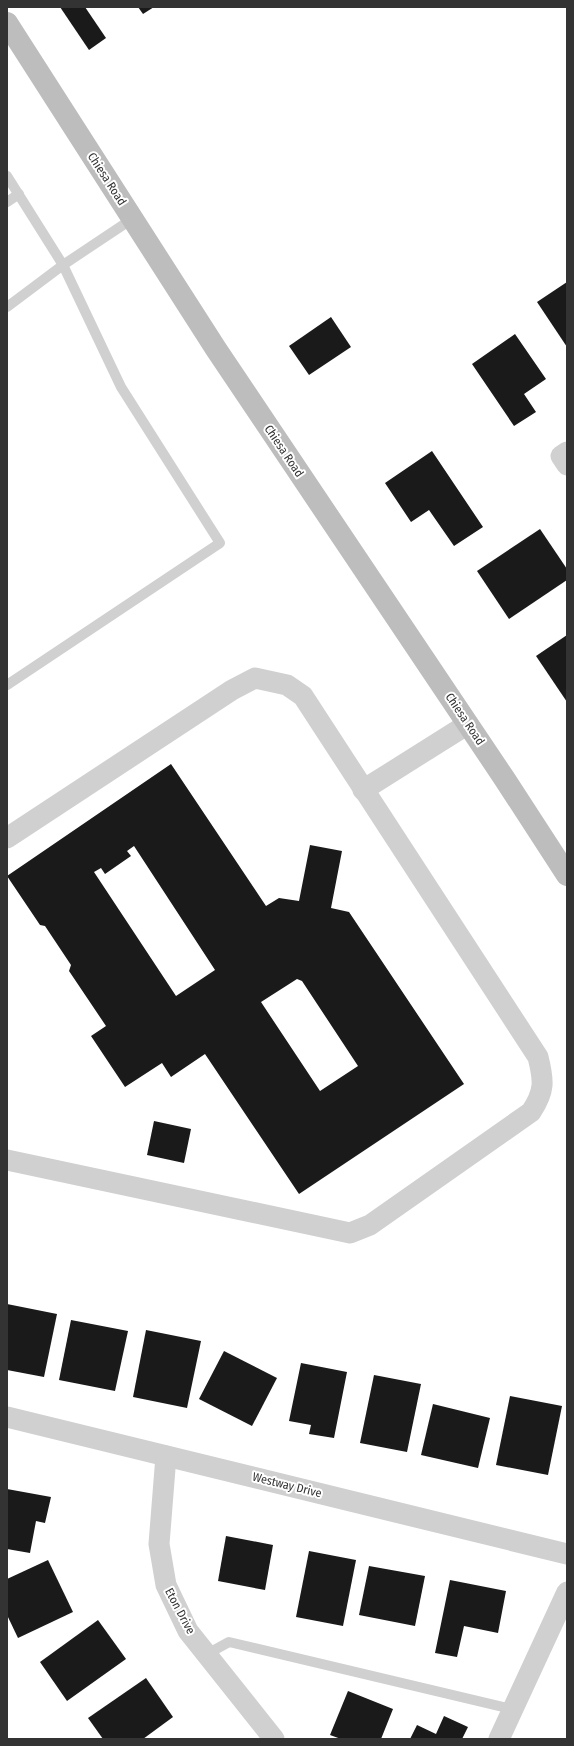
<svg xmlns="http://www.w3.org/2000/svg" width="574" height="1746" font-family="'Fira Sans Condensed',sans-serif">
	<rect width="100%" height="100%" fill="#fff"/>
	<g fill="#1a1a1a" fill-rule="evenodd">
		<path d="M60,7h25l21,31 -17,12z"/>
		<path d="M138,7h16l-11,7z"/>
		<path d="M567,282v65l-30,-45z"/>
		<path d="M331,317l20,30 -42,28 -20,-29z"/>
		<path d="M515,334l31,45 -22,15 12,18 -22,14 -42,-62z"/>
		<path d="M432,451l51,76 -29,19 -25,-36 -18,12 -26,-39z"/>
		<path d="M540,529l27,40v11l-58,39 -32,-48z"/>
		<path d="M567,635v67l-31,-46z"/>
		<path d="M171,764l95,142 13,-8 20,3 11,-56 32,6 -11,57 18,4 115,172 -165,110 -94,-140 -34,23 -9,-14 -37,24 -34,-51 15,-10 -37,-55 2,-6 -26,-39 -5,-1 -33,-49zM134,846l81,124 -39,26 -82,-124 7,-4 4,6 26,-18 -4,-5zM297,979l5,2 56,85 -38,25 -59,-89z"/>
		<path d="M154,1121l37,8 -7,34 -37,-8z"/>
		<path d="M7,1304l50,10 -13,63 -37,-7z"/>
		<path d="M71,1320l57,11 -13,60 -56,-11z"/>
		<path d="M146,1330l55,11 -14,67 -54,-11z"/>
		<path d="M224,1351l53,27 -25,48 -53,-27z"/>
		<path d="M301,1363l46,9 -13,66 -25,-4 2,-9 -22,-4z"/>
		<path d="M374,1375l47,9 -14,68 -47,-9z"/>
		<path d="M510,1396l52,10 -14,69 -52,-10z"/>
		<path d="M433,1404l57,14 -12,50 -57,-13z"/>
		<path d="M7,1489l44,8 -6,26 -9,-2 -6,32 -23,-4z"/>
		<path d="M226,1536l47,9 -8,45 -47,-9z"/>
		<path d="M309,1551l47,9 -13,66 -47,-9z"/>
		<path d="M48,1560l25,52 -55,26 -11,-23v-36z"/>
		<path d="M369,1566l56,10 -10,50 -56,-11z"/>
		<path d="M450,1580l56,11 -8,42 -34,-7 -7,31 -22,-4z"/>
		<path d="M98,1620l28,39 -59,42 -27,-39z"/>
		<path d="M146,1678l27,39 -30,22h-40l-15,-21z"/>
		<path d="M348,1691l45,18 -12,30h-40l-11,-4z"/>
		<path d="M444,1716l24,11 -6,12h-52l7,-14 19,9z"/>
	</g>
	<g fill="none" stroke-linecap="round" stroke-linejoin="round">
		<g stroke="#d0d0d0" stroke-width="10">
			<path d="M7,176l56,89 58,122 99,156 -213,142"/>
			<path d="M7,202l12,-8"/>
			<path d="M7,307l56,-42 69,-46"/>
			<path d="M207,1654l22,-12 283,67"/>
		</g>
		<g stroke="#d0d0d0" stroke-width="21">
			<path d="M567,452l-6,4 6,9"/>
			<path d="M363,790l105,-66"/>
			<path d="M7,838l225,-148 23,-12 32,7 16,11 235,361c6,24 7,34 -7,55l-161,113 -20,8 -343,-73"/>
			<path d="M7,1417l560,137"/>
			<path d="M166,1456l-7,88 7,41 22,46 86,108"/>
			<path d="M499,1739l68,-147"/>
		</g>
		<path stroke="#bdbdbd" stroke-width="22" d="M7,23l209,326 288,429 63,97"/>
	</g>
	<g text-anchor="middle" dominant-baseline="central" stroke-width="4" stroke-linejoin="round" paint-order="stroke">
		<g font-size="12" fill="#333" stroke="#fff">
			<text transform="translate(107 179) rotate(57)">Chiesa Road</text>
			<text transform="translate(284 451) rotate(56)">Chiesa Road</text>
			<text transform="translate(465 719) rotate(56)">Chiesa Road</text>
			<text transform="translate(287 1485) rotate(14)">Westway Drive</text>
			<text transform="translate(180 1611) rotate(62)">Eton Drive</text>
		</g>
	</g>
	<rect width="574" height="1746" fill="none" stroke="#333333" stroke-width="16"/>
</svg>
